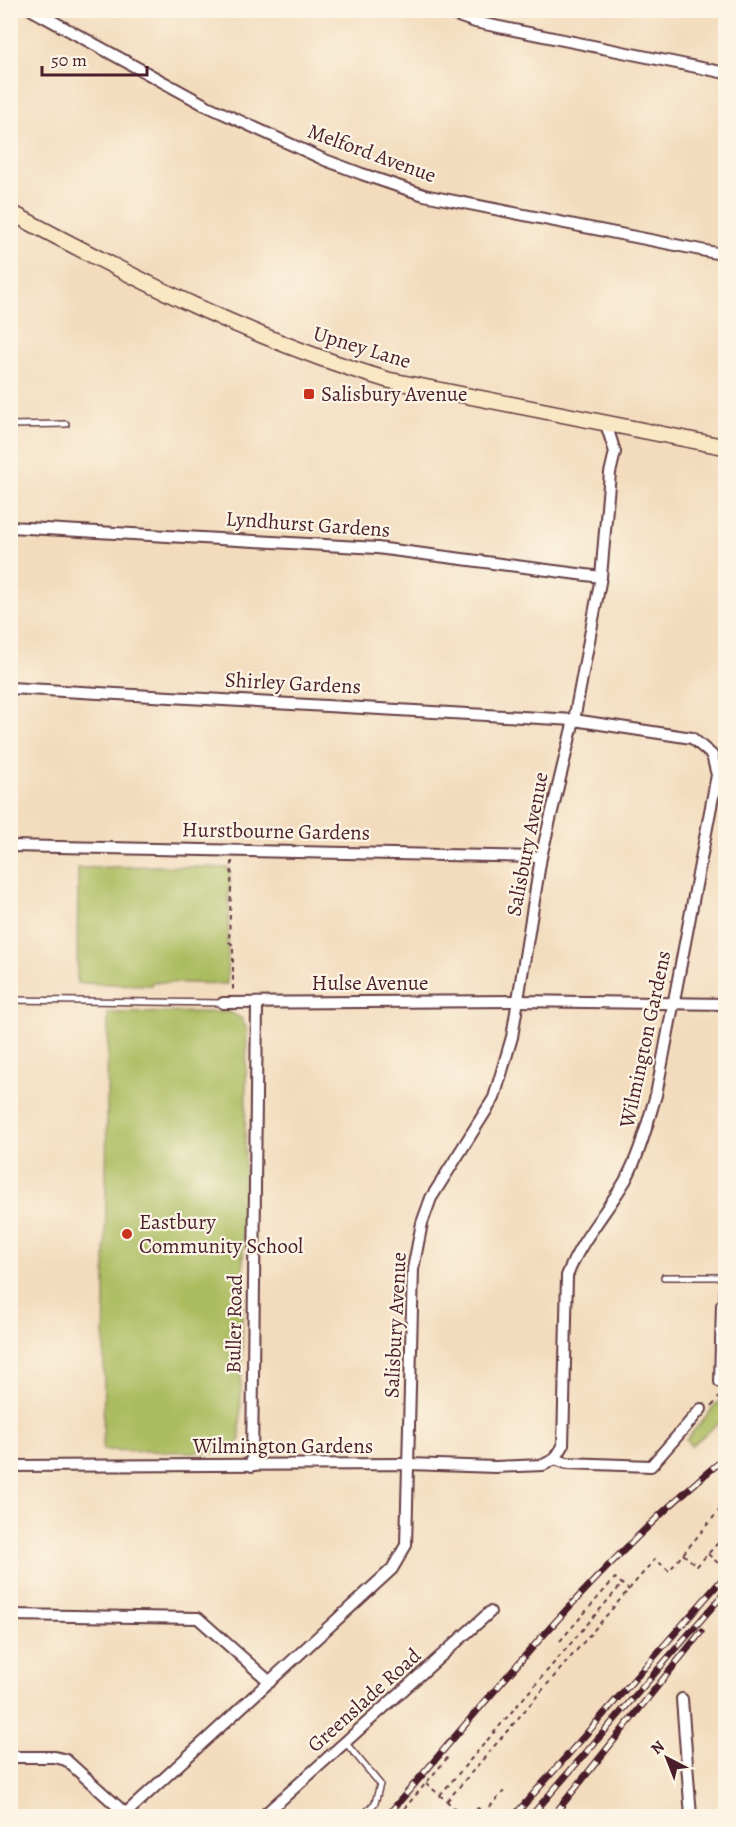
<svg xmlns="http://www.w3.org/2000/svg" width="736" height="1827" font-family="Alegreya,serif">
	<rect width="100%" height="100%" fill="#fcf5e5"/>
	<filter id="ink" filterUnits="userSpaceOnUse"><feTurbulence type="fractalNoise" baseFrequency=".0167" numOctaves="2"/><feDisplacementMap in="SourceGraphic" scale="12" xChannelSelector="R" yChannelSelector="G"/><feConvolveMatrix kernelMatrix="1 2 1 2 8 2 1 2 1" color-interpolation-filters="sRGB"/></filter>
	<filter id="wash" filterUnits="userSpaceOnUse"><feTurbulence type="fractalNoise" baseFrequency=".008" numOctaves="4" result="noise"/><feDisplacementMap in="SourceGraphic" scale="24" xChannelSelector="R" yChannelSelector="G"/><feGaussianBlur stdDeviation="1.35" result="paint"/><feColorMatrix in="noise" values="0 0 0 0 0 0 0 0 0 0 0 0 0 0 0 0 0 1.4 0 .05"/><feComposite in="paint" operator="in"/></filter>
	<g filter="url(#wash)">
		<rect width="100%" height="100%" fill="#f3dcbd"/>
		<g fill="#abbc5f" stroke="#7a6e45" stroke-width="1.5">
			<path d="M155,866l75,2 -3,116 -75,-2 -1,3 -74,-2 1,-115z"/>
			<path d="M229,1012l12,6 6,11 -7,410 -6,10 -8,4 -123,-3 5,-437z"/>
			<path d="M725,1394v24l-34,28 -5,-6z"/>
		</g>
	</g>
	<g filter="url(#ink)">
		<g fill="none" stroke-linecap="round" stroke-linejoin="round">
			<defs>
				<g id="lane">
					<path d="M10,425l56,-1"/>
					<path d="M10,1000l213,3"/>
					<path d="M664,1277h59l-1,28"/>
					<path d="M345,1742l35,42 -5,19 -13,13"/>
				</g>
				<g id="street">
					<path d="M32,10l173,95 120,55 37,14 62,21 302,60"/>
					<path d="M441,10l34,12 251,51"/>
					<path d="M10,13l3,-3"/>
					<path d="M10,527l367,21 224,29"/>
					<path d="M10,688l564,32 118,18 20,17 5,20 -61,320c-9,29 -16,59 -31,86 -19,32 -45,60 -58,95l-4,170 -8,13 -12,6 -48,2 -86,-3 -399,2"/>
					<path d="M10,846l531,11"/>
					<path d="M223,1003l294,-2 209,3"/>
					<path d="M720,1382l2,-77h4"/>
					<path d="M555,1459l11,4 85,3 50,-57"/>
					<path d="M252,1466l5,-463"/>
					<path d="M10,1615l188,3 72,64"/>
					<path d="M682,1699l9,117"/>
					<path d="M10,1757h45l11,3 60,54"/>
					<path d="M123,1816l269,-247 14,-24 7,-276 9,-46 9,-25 63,-100 18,-61 29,-180 33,-137 27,-143 9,-104 5,-21 -9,-28"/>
					<path d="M263,1816l227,-204"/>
				</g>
				<path id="secondary" d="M10,212c122,65 245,129 378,168l338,67"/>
			</defs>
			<use href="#lane" stroke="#633b41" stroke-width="8"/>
			<use href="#street" stroke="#633b41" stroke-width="14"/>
			<use href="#secondary" stroke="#633b41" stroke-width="18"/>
			<g stroke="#633b41" stroke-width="2" stroke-dasharray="4.5 4.5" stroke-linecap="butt">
				<path d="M232,861l-3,81 4,3v46"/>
				<path d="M712,1406l10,-12"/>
				<path d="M683,1554l14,12 29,-32"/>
				<path d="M708,1554l11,10"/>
				<path d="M560,1641l55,-63 14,12"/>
				<path d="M426,1783l33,29 -4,4"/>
				<path d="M440,1795l182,-211"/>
				<path d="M447,1801l208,-242 14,12 57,-69"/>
				<path d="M398,1816l51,-60"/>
				<path d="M470,1816l8,-8 6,5 19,-21 4,3"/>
			</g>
			<use href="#lane" stroke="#fff" stroke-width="5"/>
			<use href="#street" stroke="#fff" stroke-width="10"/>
			<use href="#secondary" stroke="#fae7c3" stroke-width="15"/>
			<defs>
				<g id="rail">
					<path d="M387,1816c107,-124 211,-254 339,-359"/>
					<path d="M514,1816l212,-241"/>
					<path d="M531,1816l195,-225"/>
					<path d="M553,1816l148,-184"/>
				</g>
			</defs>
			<use href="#rail" stroke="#4a1f2b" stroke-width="7"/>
			<use href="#rail" stroke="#fcf5e5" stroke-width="4.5" stroke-dasharray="14" stroke-linecap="butt"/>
		</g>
	</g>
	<g fill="#c8321e" stroke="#fcf5e5" stroke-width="2">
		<rect x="303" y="388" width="12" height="12" rx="3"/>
		<circle cx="127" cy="1234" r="6"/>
	</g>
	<g text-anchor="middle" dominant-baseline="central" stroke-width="4.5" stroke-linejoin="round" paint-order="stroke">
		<g font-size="21" fill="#4a1f2b" stroke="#fcf5e5">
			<text transform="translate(372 153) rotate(20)">Melford Avenue</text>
			<text transform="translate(362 347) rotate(17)">Upney Lane</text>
			<text transform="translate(308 524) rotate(4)">Lyndhurst Gardens</text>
			<text transform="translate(293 683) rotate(3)">Shirley Gardens</text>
			<text transform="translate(276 831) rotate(1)">Hurstbourne Gardens</text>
			<text transform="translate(527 844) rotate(-79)">Salisbury Avenue</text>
			<text x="370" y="983">Hulse Avenue</text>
			<text transform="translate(645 1039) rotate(-78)">Wilmington Gardens</text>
			<text transform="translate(234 1324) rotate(-89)">Buller Road</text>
			<text transform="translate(395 1325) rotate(-87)">Salisbury Avenue</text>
			<text x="283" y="1446">Wilmington Gardens</text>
			<text transform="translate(364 1700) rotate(-42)">Greenslade Road</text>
		</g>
		<g font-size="21" fill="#4a1f2b" stroke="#fcf5e5" text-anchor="start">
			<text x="321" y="394">Salisbury Avenue</text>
			<text x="139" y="1222">Eastbury<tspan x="139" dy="24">Community School</tspan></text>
		</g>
	</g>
	<rect width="736" height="1827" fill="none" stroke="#fcf5e5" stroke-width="36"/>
	<g transform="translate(667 1758) rotate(318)" stroke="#fcf5e5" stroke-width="4.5" paint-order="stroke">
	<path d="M0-4.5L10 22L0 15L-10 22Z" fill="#4a1f2b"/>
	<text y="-9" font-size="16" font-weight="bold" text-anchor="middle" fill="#4a1f2b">N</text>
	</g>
	<path d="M42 66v9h105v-9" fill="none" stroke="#4a1f2b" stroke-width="3"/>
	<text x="51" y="66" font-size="18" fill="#4a1f2b" stroke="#fcf5e5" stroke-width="4.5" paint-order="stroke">50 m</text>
</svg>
